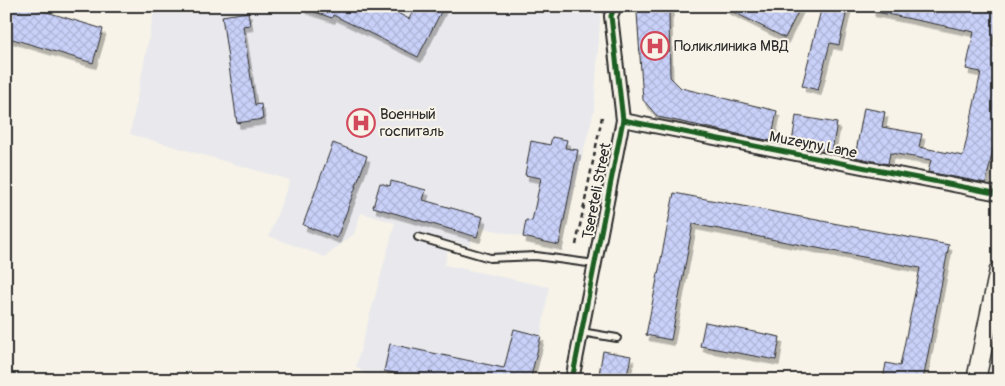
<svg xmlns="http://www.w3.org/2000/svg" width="1005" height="386" font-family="Pangolin,sans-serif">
	<defs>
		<pattern id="building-cross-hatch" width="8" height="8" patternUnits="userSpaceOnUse" patternTransform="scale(1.25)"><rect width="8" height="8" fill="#c9d1f9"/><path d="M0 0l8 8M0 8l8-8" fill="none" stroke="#adb4d6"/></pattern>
		<filter id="shadow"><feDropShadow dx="3" dy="5.5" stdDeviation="0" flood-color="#0004"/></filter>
	</defs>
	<rect width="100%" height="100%" fill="#f7f3e8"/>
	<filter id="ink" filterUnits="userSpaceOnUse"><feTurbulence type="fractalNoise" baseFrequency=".02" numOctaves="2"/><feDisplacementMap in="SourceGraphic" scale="10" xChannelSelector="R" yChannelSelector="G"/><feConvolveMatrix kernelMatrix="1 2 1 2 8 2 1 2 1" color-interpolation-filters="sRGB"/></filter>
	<g filter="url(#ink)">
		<path fill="#e9e9ed" d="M155,6h446l-7,105 -35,133 -85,-18 -4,20 -21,-6 -4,25 104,22 -8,49 -27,-7 -13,51h-76l-40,-8 -5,8h-9l-15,-14 39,-143 -34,-10 -7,21 -29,23 -56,-21 21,-56 -160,-46z"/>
		<g fill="url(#building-cross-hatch)" stroke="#2b2b2b" filter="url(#shadow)">
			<path d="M13,6h14l76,23 -10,34 -87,-26v-10z"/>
			<path d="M303,6h81l25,13 7,-13h28l-26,51 -85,-42 -1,3 -29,-10z"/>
			<path d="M640,6h32l-3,8 1,63 11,11 96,23 -6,30 -113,-24 -15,-17 -6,-87z"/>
			<path d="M722,6h79l-16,32z"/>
			<path d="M822,6h26l-9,39 -9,-2 -12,47 -16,-4z"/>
			<path d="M872,6h127v8l-7,32 7,1v73l-13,63 -58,-11 3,-12 -41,-7 -2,11 -33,-7 9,-49 21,4 -3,15 40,7 -3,13 44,9 18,-84 -15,-3 8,-37 -102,-21z"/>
			<path d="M248,12l2,13 -7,1 12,79 6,-1 2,15 -26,4 -15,-107z"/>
			<path d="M796,116l41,7 -5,28 -40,-8z"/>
			<path d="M552,137l15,3 -2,8 13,2 -19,95 -36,-8 3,-17 6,1 9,-43 -16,-3 6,-34 19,4z"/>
			<path d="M333,143l34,13 -30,82 -34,-13z"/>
			<path d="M391,181l35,9 -3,10 60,17 -6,20 -104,-30 7,-24 10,3z"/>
			<path d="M674,193l275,52 -26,135h-40l3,-17 14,3 20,-98 -227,-44 -22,116 -25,-5z"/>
			<path d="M705,322l75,15 -4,23 -76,-14z"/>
			<path d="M514,329l27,7 -11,44h-105l-41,-9 6,-27 114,24z"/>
			<path d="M603,351l28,5 -5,24h-28z"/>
		</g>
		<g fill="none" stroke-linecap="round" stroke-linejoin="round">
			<defs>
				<g id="service">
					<path d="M154,6l2,2"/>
					<path d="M418,237l72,21 46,-2 59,8"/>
					<path d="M581,332l36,6"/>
				</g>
				<g id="minor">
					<path d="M623,120l376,74"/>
					<path d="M572,380l51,-260 -12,-104 4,-10"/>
				</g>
				<path id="secondary" d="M976,380l23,-110"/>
			</defs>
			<use href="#service" stroke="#2b2b2b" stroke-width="10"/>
			<use href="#minor" stroke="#2b2b2b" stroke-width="16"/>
			<use href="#secondary" stroke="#2b2b2b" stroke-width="21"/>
			<path stroke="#2b2b2b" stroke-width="2.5" stroke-dasharray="5 4" stroke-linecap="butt" d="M576,245l26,-128"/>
			<use href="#service" stroke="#f7f3e8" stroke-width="6"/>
			<use href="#minor" stroke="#f7f3e8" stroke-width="12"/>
			<use href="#secondary" stroke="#f7f3e8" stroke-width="18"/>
			<defs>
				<g id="cycleway">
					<path d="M623,120l376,74"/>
					<path d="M572,380l51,-260 -12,-104 4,-10"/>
				</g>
			</defs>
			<use href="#cycleway" stroke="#f7f3e8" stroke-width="8"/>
			<use href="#cycleway" stroke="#1b5e20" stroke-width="5"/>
		</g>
	</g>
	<defs>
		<symbol id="hospital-ring" viewBox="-11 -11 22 22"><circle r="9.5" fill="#f7f3e8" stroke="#d1495b" stroke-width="1.5"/><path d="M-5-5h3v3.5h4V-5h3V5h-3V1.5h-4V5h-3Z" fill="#d1495b"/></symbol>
	</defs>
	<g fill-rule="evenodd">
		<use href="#hospital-ring" x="639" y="30" width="32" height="32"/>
		<use href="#hospital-ring" x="345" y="107" width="32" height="32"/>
	</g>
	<g text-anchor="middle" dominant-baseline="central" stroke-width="4" stroke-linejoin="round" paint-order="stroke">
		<g font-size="15" fill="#2b2b2b" stroke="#f7f3e8" text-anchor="start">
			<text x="674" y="46">Поликлиника МВД</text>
			<text x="380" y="114">Военный<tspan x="380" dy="17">госпиталь</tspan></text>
		</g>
		<g font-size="15" fill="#2b2b2b" stroke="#f7f3e8">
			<text transform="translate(813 145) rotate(11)">Muzeyny Lane</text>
			<text transform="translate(597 191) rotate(-79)">Tsereteli Street</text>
		</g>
	</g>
	<rect width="1005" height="386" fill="none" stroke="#f7f3e8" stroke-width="25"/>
	<rect x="12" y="12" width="980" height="361" fill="none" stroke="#2b2b2b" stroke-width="2" filter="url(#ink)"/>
</svg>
